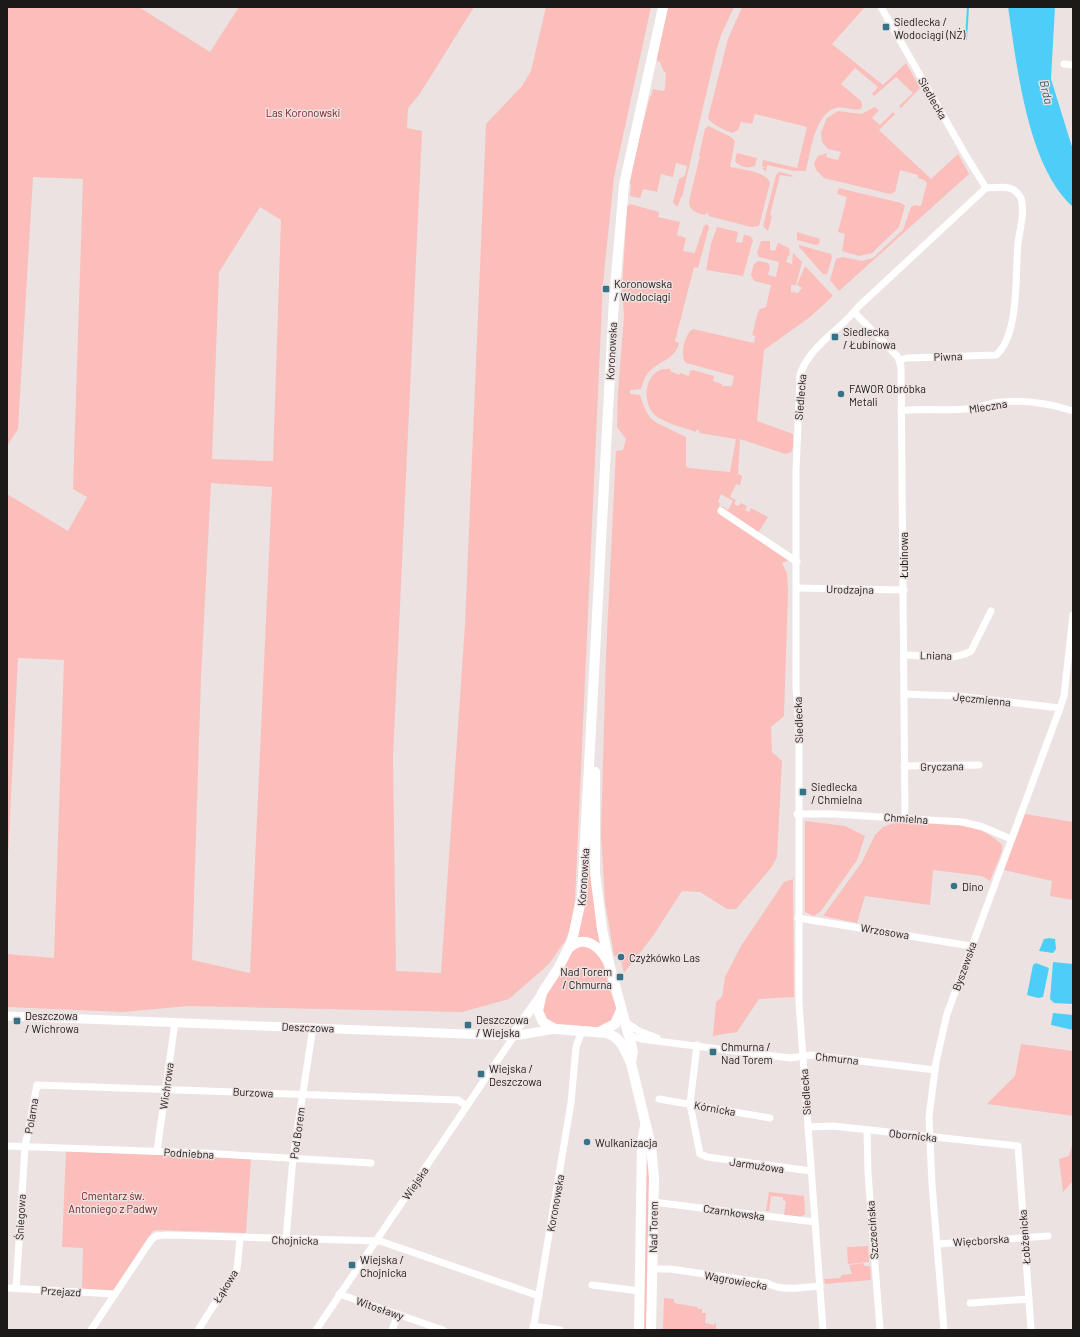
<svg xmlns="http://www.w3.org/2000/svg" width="1080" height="1337" font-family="Barlow,sans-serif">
	<rect width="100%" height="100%" fill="#ece2e1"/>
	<g fill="#fbbeba" fill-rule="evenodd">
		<path d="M7,7h132l71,45 29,-45h235l-55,88 -11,13 -1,20 15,3 -29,626 3,214 45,2 24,-348 21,-501 36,-38 9,-15 15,-64h105l-37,170 -11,106 -28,617 -5,29 -5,12 -16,23 -40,35 -47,13 -274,-6 -65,6 -116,-5v-53l47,4 10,-298 -46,-2 -11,219v-383l61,37 19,-34 -14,-8 10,-310 -50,-2 -15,252 -11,17zM260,207l21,13 -8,241 -61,-2 7,-187zM211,483l61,4 -22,486 -58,-13 9,-282z"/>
		<path d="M668,7h66l-13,28 -5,17 -34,145h-1l-3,9h-2l-3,-4 6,-23 6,-3 2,-10 -11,-3 -3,14 -12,-3 -4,18 -14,-3 -3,9 -10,-2 1,-12 -3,-1 22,-87h1l2,-7 10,2 2,-2 1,-16 -3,-3 -3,-8 -4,-2z"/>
		<path d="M742,7h123l-33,37 51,41 23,-22 14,25 -19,20 -2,-2 14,-13 -17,-16 -22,19 -2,-2 6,-7 -23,-19 -14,16 20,17 1,5 -1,3c-8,2 -17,-3 -25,-1 -21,5 -26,45 -30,63h-12l-27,-6 -1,7 -4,-4h3l-3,-2 1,-6 34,8 10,-41 -52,-13 -3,10 -11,-2 -3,8 -6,3c-7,-3 -20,-8 -24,-15l20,-79z"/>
		<path d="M874,107l5,3 -7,8 8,7 13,-13 2,2 -16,16 52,49 27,-25 11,20 -130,117 -9,-11 6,-21 6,-2 20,4 11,-3 30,-28 8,-23 4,-2 6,1 6,-23 -3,-3 -6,-2v-3l-18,-5 -5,22 -5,2 -66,-16 -8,-8 -2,-7 4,-7 9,-3 -1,4 12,3 3,-8 -13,-3 -6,-7 -1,-9 6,-15 11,-7 24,3z"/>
		<path d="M708,126l23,11 4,4 -5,26c10,2 38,5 40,16l-11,43 -8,1 -43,-11 1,-2 -3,-1 -1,2c-9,-2 -16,-4 -16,-14l11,-45h-1l6,-27z"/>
		<path d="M737,153l20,5 -2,8c-6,3 -16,1 -20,-5z"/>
		<path d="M779,172l13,3 1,2 -13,-2 -10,40 2,1 -4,15 -5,-5 13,-51z"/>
		<path d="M839,188l62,15 4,3 -6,21 -27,26 -13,3 -17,-5 3,-17 -7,-2 9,-35 -10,-3z"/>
		<path d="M630,204l29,8 -1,5 22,5 -3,13 9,3 -3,13 11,2v2l10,-29 3,-2 2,3 -11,41 -4,-1 -19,74 4,2c-4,17 -19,17 -30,29 -5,5 -6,11 -8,17l-11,1v4l10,1 4,12 6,11 7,5 29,14v29l2,2 42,4 6,-33 -37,-6v-3h-3v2c-11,-4 -33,-9 -42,-18 -14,-15 -8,-48 17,-45l-1,2 9,4 1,-2 9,3 1,-5 3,-1 21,6 -1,5 9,3v2h10l2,-10 -48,-13c-7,-7 -1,-30 7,-34l61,14 1,-7 -3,-1 6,-23 2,-3 6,-2 5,-22 -17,-4 -3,-6 3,-11 4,-3 10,2 2,4 -2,8 8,2 3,-15 -20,-5 -2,-4 4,-12h9v9l5,1 3,-8 11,5 1,7 -2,1 -2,6 6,2 1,-11 9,9 -6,23h-5v7l7,1 4,-5 -5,-3 8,-19 28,30 -23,21 -46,33 -7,71 36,13v14l-2,4 -6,2 -45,-15 -2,35 4,2 -2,9 -4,-1 -6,13 6,3 -2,4 4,2 3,-3 6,3 -2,4 4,2 2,-4 17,9 -10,16 -37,-24 1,-3 6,4 5,-9 -12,-7 -3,8 2,2 -2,5 71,51 -7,3 5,10 1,19 -4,124 -13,11 1,25 10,9 -5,96 -6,11 -35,41h-9l-27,-17 -18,-1 -29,45 -29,37 -4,-17h-6l-9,-55 -4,-67 5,-179 10,-204 7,-1 3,-11 -9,-12 1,-35 6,-76 -2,-27 5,-82z"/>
		<path d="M717,227l21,5 -2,10 6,1 2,-8 6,1 3,4 -10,36 -37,-6 5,-26z"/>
		<path d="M797,232l23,7 -1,5 -3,1 -19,-5z"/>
		<path d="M799,245l32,9 1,4 -5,16h-4l-24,-27z"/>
		<path d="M589,814l13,131 -26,-5z"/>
		<path d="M1025,814l48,8v78l-23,-4 2,-15 -48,-11z"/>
		<path d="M805,821l40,5 20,10 -8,24 -36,51 -7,5 -9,-4z"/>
		<path d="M894,823c35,-1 82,-6 108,22v6l-12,30 -8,-5 -49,-6 -3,35 -65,-9 -8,27 -34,-7 39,-54 13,-27 8,-8z"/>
		<path d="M793,879l1,118 -35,2 -22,33 -24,4 3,-34 6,-5 3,-20 16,-31 43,-64z"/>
		<path d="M578,946h13l10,11 9,33 6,17 1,8 -12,13 -57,-5 -8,-18 31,-54z"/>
		<path d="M1021,1044l52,7v65l-86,-12 28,-28z"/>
		<path d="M645,1138l4,26 -1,166h-5z"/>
		<path d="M1073,1142v39l-10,11 -4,-33 10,-3z"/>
		<path d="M66,1151l185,8 -5,74 -90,-3 -4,2 -39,59 -31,-1 1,-42 -21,-1z"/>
		<path d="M769,1192l35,4 1,18 -5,3 -16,-2 2,-14 -3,-1v-3l-12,-1 -2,15h-3z"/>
		<path d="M868,1246l1,16 -21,2 -1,-17z"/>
		<path d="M863,1263l2,3h5l1,14 -46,4 -1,-5 16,-1 2,-3 10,-1 -3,-9z"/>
		<path d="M664,1298l10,1v4l23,4 1,2h4v4h4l-1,10 9,2 2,-3v8h-53z"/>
	</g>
	<g fill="#4dcef8">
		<path d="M1008,7h47l-4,72 22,71v57c-46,-41 -56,-142 -65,-200z"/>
		<path d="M1049,938l6,1 1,10 -3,4 -14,-2 5,-12z"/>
		<path d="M1053,962l20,2v40l-19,-1 -4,-4z"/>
		<path d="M1036,963l13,5 -6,29 -5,1 -11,-3 6,-30z"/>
		<path d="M1053,1013l20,2v15l-22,-5z"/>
	</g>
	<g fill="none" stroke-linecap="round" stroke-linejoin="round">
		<path stroke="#4dcef8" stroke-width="2" d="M966,39l2,-32"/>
		<g stroke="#fff" stroke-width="7">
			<path d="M881,7l84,147 21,34"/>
			<path d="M1064,64l9,1"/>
			<path d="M854,312l44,45 3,10 4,451"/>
			<path d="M901,411c22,-3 44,0 65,-2 10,0 18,-4 28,-6 26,-4 54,0 79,8"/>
			<path d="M721,511l76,51"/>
			<path d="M797,588l107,2"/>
			<path d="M904,655c20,0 49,7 67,-4l20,-40"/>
			<path d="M904,694l53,2 103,12"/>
			<path d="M904,766l75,-1"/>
			<path d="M797,814h36l129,8 21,5 28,12"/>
			<path d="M798,918l173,28"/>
			<path d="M625,1022l14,9 18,7"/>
			<path d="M628,1035l13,4 149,19 21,-3 124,15"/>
			<path d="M697,1045l-7,59 10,50 7,3 104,14"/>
			<path d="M659,1099l111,19"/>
			<path d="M808,1127l25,-1 185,20 13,183"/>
			<path d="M867,1130l1,43 12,157"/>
			<path d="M7,1146l196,7 168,10"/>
			<path d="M157,1151l18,-129"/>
			<path d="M653,1202l162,20"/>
			<path d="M286,1239l7,-81 20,-131"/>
			<path d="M938,1244l110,-8"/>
			<path d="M652,1269h18l97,14c15,9 36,4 53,3"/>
			<path d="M592,1285l48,6"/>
			<path d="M7,1288l108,6"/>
			<path d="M16,1288l9,-141 12,-62 421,15 9,6"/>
			<path d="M339,1294l104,36"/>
			<path d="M970,1303l59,-4"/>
			<path d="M533,1326l27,4"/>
			<path d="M91,1330l60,-90 5,-4 11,-1 213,6 159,55"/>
			<path d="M198,1330l39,-61 3,-30"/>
			<path d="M316,1330l198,-294"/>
			<path d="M392,1330l6,-16"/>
			<path d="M533,1330l38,-227 5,-56 4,-11 5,-6"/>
			<path d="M823,1330l-24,-327v-278l-3,-36v-217l4,-97c9,-29 40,-44 58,-68l128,-119c14,0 27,-5 35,10 4,15 -1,30 -3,45 -3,29 2,92 -22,112l-89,3 -7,2"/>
			<path d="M944,1330l-12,-145 -3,-68 7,-55 11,-48 113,-306 4,-12 9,-81"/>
		</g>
		<g stroke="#fff" stroke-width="9">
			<path d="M7,1016l507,20 41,-7"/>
			<path d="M514,1036l2,-6 26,-36"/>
		</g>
		<g stroke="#fff" stroke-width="10">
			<path d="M595,772v101l7,56 7,34 24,88 -2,12 20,83 3,32 -3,152"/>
			<path d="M569,948c15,-14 30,-2 38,12"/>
			<path d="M599,1032l16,-8 6,-14"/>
			<path d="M631,1063c-7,-13 -8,-24 -24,-30l-52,-4 -12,-7 -5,-11 4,-18 17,-26 13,-26 10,-45 32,-597 10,-114 39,-178"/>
			<path d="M639,1330l3,-188 3,-16"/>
		</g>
	</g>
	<g fill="#357389" stroke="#ece2e1" stroke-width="1.5">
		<rect x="882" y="23" width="8" height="8" rx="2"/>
		<rect x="602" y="285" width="8" height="8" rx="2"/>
		<rect x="831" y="333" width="8" height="8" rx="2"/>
		<circle cx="841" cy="394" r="4"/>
		<rect x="799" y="788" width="8" height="8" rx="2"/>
		<circle cx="954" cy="886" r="4"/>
		<circle cx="621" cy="957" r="4"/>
		<rect x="616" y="973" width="8" height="8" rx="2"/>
		<rect x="13" y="1017" width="8" height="8" rx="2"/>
		<rect x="464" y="1021" width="8" height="8" rx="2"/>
		<rect x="709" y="1048" width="8" height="8" rx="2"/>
		<rect x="477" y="1070" width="8" height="8" rx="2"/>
		<circle cx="587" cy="1142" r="4"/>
		<rect x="348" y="1261" width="8" height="8" rx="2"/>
	</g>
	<g text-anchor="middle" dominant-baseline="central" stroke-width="3" stroke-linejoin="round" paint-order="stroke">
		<g font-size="11" fill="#1c1919" stroke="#ece2e1" text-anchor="start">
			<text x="894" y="21">Siedlecka /<tspan x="894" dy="13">Wodociągi (NŻ)</tspan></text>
			<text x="614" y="283">Koronowska<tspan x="614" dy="13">/ Wodociągi</tspan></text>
			<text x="843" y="331">Siedlecka<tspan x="843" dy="13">/ Łubinowa</tspan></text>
			<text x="849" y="388">FAWOR Obróbka<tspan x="849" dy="13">Metali</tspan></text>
			<text x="811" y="786">Siedlecka<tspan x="811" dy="13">/ Chmielna</tspan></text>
			<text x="962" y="886">Dino</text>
			<text x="629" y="957">Czyżkówko Las</text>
			<text x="612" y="971" text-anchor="end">Nad Torem<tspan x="612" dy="13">/ Chmurna</tspan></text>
			<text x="25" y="1015">Deszczowa<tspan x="25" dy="13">/ Wichrowa</tspan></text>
			<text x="476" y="1019">Deszczowa<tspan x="476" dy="13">/ Wiejska</tspan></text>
			<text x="721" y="1046">Chmurna /<tspan x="721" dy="13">Nad Torem</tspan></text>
			<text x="489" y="1068">Wiejska /<tspan x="489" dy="13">Deszczowa</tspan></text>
			<text x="595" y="1142">Wulkanizacja</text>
			<text x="360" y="1259">Wiejska /<tspan x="360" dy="13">Chojnicka</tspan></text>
		</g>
		<g font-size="11" fill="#1c1919" stroke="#ece2e1">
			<text transform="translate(933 98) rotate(60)">Siedlecka</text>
			<text transform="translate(611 351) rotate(-87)">Koronowska</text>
			<text transform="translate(948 356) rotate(-2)">Piwna</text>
			<text transform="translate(800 397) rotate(-85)">Siedlecka</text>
			<text transform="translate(988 406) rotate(-9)">Mleczna</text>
			<text transform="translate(903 555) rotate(-90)">Łubinowa</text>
			<text transform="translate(850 589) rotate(1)">Urodzajna</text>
			<text transform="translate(936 655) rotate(1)">Lniana</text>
			<text transform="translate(982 699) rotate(6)">Jęczmienna</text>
			<text transform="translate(798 720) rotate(-92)">Siedlecka</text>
			<text transform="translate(942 766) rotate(-1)">Gryczana</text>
			<text transform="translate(906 818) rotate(4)">Chmielna</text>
			<text transform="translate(583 877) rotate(-86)">Koronowska</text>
			<text transform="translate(885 931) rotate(9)">Wrzosowa</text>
			<text transform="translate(964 966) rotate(-70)">Byszewska</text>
			<text transform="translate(308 1027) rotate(2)">Deszczowa</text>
			<text transform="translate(837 1058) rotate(6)">Chmurna</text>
			<text transform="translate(166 1086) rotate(-82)">Wichrowa</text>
			<text transform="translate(253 1092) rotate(3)">Burzowa</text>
			<text transform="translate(805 1092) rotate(-94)">Siedlecka</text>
			<text transform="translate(715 1108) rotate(10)">Kórnicka</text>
			<text transform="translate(31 1116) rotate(-80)">Polarna</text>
			<text transform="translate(297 1133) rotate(-82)">Pod Borem</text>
			<text transform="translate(913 1135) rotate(6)">Obornicka</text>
			<text transform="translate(189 1153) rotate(3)">Podniebna</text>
			<text transform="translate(757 1165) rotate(8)">Jarmużowa</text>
			<text transform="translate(415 1183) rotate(-56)">Wiejska</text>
			<text transform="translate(555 1203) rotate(-80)">Koronowska</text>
			<text transform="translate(734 1212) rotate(8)">Czarnkowska</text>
			<text transform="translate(20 1217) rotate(-87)">Śniegowa</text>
			<text transform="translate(653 1227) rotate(-89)">Nad Torem</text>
			<text transform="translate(872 1230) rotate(-94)">Szczecińska</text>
			<text transform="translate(1024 1237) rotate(-94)">Łobżenicka</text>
			<text transform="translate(295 1240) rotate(1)">Chojnicka</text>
			<text transform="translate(981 1240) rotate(-4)">Więcborska</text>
			<text transform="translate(736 1280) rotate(10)">Wągrowiecka</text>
			<text transform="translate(225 1286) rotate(-59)">Łąkowa</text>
			<text transform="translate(61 1291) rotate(3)">Przejazd</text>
			<text transform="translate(380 1308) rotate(19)">Witosławy</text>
		</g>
		<g font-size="11" fill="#751b20" stroke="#ece2e1">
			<text x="303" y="112">Las Koronowski</text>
			<text x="113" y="1195">Cmentarz św.<tspan x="113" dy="13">Antoniego z Padwy</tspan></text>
		</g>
		<g font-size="12" font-style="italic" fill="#2c5f71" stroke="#ece2e1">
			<text transform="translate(1047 92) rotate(77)">Brda</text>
		</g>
	</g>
	<rect width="1080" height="1337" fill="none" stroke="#1c1919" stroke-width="16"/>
</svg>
